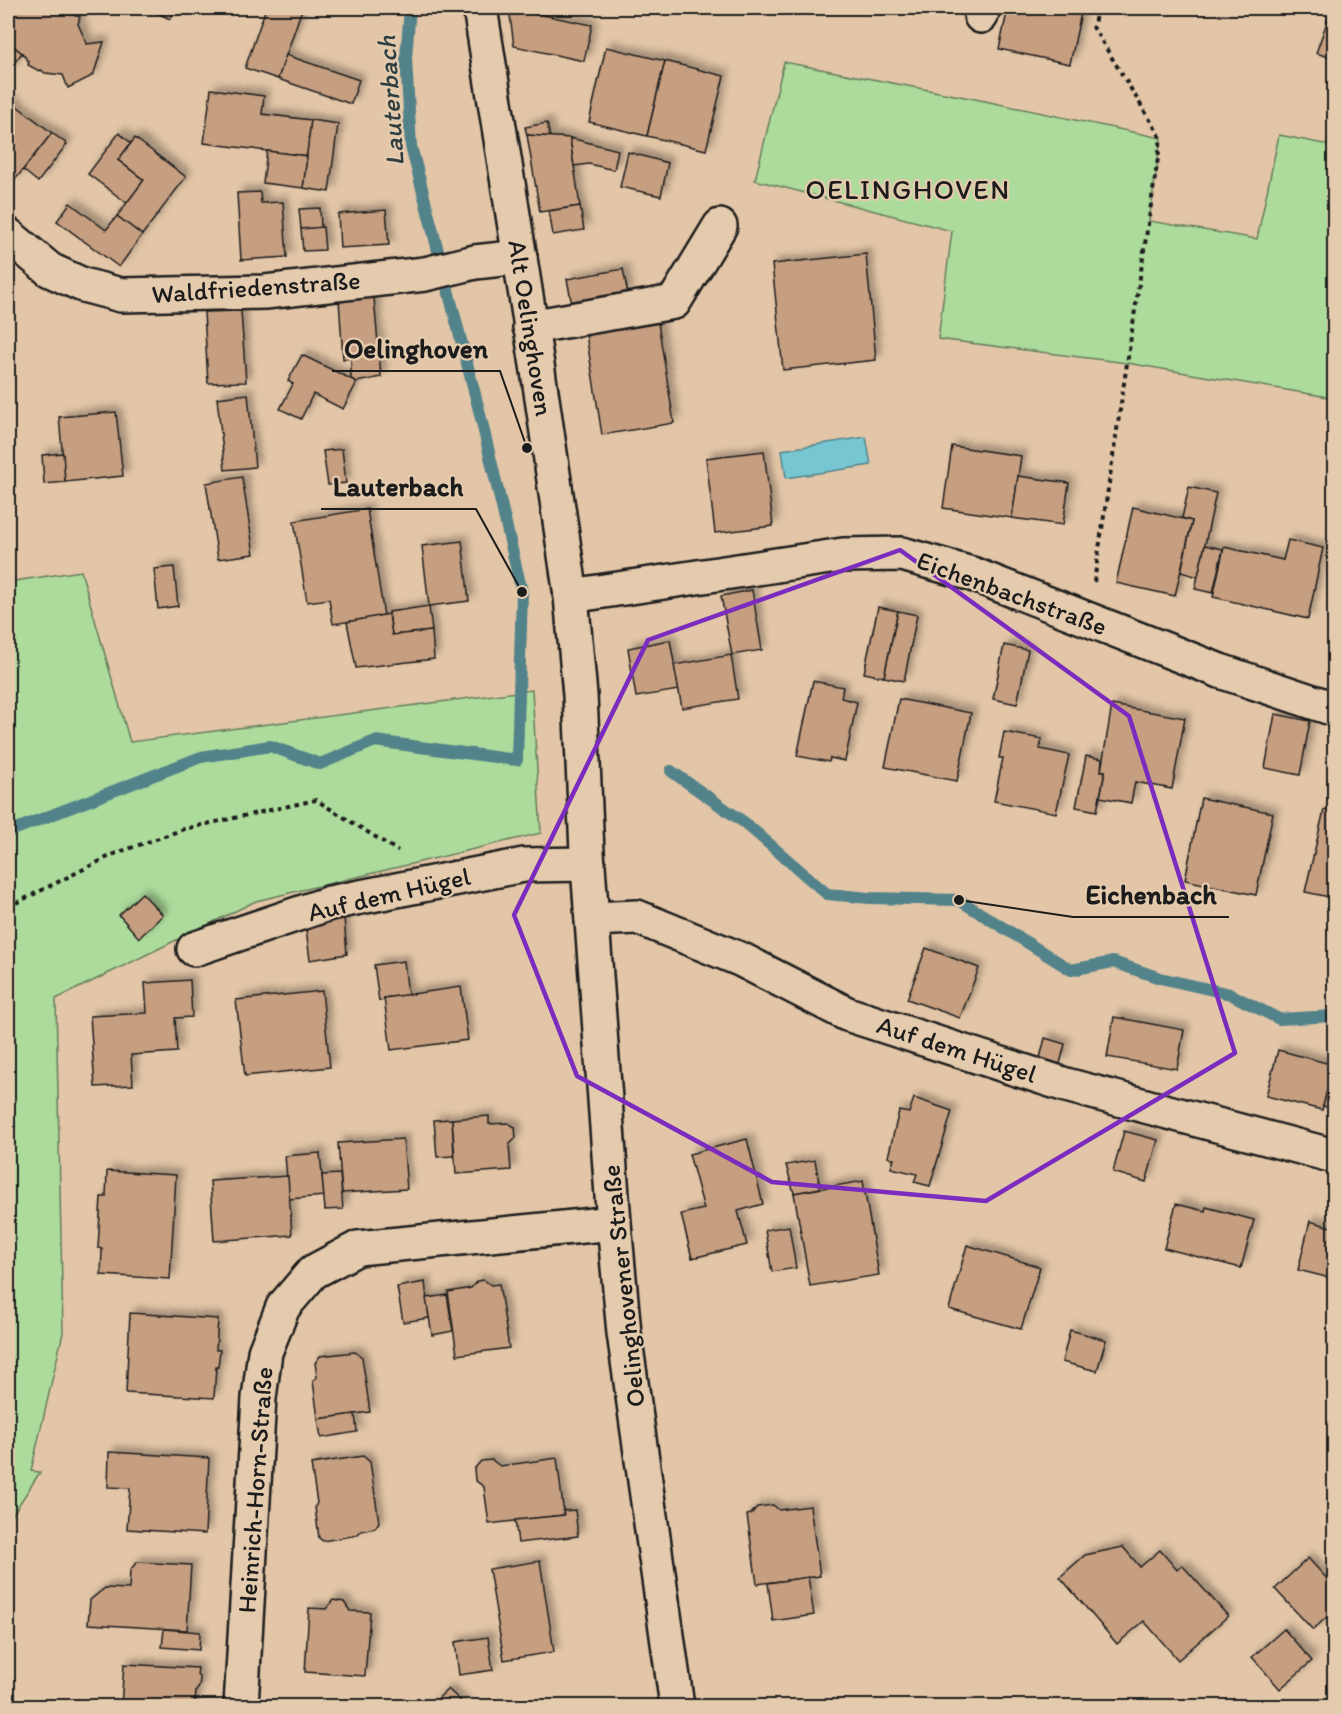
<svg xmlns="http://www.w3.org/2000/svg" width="1342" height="1714" font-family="Itim,sans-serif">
	<defs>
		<filter id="shadow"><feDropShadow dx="5.5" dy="-5.5" stdDeviation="3" flood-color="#0004"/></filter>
	</defs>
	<rect width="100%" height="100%" fill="#e3c6a7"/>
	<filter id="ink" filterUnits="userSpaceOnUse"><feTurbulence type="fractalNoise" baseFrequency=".0167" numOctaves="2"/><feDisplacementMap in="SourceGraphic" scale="12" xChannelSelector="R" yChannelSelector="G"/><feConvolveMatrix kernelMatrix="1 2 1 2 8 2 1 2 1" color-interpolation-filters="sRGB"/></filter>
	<g filter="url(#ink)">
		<g fill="#acdb9b" stroke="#647c5c" stroke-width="1.5">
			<path d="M784,62l196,38 181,38 -12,83 108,18 22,-104 55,11v252l-207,-35 -189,-24 14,-108 -197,-51z"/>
			<path d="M81,571l49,171 402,-52 9,143 -285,68 -200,98 7,334 -32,138 9,1 -31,48 -1,27v-965z"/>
		</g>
		<path fill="#77c7d3" stroke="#53838a" stroke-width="1.5" d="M866,437l5,28 -85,13 -4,-28z"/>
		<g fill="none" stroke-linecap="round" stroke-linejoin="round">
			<g stroke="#53838a" stroke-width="12">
				<path d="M671,771l74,52 82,71 42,4 90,2 112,70 42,-8 47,16 70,16 49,25 55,-3"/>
				<path d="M8,832l193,-75 69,-11 50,18 55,-23 142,19 5,-168 -43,-182 -68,-264 -5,-88 4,-50"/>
			</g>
		</g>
		<g fill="#c69e80" stroke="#1c1c1c" stroke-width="1.5" filter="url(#shadow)">
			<path d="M8,8h41l31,9 -2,7 9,20 17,-2 -10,31 -4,4 -22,11 -5,-13 -18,-2 -4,-3 -2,1 -11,-6 1,-3 -7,-9 -14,-11z"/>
			<path d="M146,8h30l-6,11z"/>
			<path d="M266,8h32l4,1 -24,70 -33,-11z"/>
			<path d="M509,8l83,17 -8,36 -70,-15z"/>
			<path d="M1008,8h74l-12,56 -71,-15z"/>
			<path d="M1332,8h2v51l-18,-6z"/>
			<path d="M8,42l14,11 -14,18z"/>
			<path d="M606,47l59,14 -18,75 -58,-14z"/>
			<path d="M286,55l73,25 -8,24 -73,-25z"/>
			<path d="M665,61l59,15 -18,74 -59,-14z"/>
			<path d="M211,89l53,7 -2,18 49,6 -4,36 -103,-13z"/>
			<path d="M9,100l43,33 -37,47 -7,-6v-72z"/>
			<path d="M311,120l27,4 -9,68 -26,-4z"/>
			<path d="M547,123l3,14 -23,-2 -2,-8z"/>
			<path d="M52,133l15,11 -29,38 -15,-12z"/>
			<path d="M119,133l12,10 -13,17 26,20 -17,23 -39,-29z"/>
			<path d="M527,135l43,3 10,68 -40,6z"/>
			<path d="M135,138l51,39 -44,58 -25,-19 27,-36 -26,-20z"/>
			<path d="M570,138l48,12 -4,20 -25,-6 -15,2z"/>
			<path d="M267,151l40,5 -4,32 -40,-5z"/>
			<path d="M628,152l40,11 -7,33 -41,-9z"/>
			<path d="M260,192l1,11 22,-1 4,55 -46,3 -4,-67z"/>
			<path d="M70,203l36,27 11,-14 25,19 -23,32 -62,-46z"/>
			<path d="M580,206l4,24 -31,5 -4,-24z"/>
			<path d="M320,208l1,20 -20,1 -2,-20z"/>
			<path d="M386,210l3,35 -49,3 -2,-34z"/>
			<path d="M323,227l2,23 -22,1 -2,-22z"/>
			<path d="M866,254l10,106 -93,10 -11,-106z"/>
			<path d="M623,269l5,25 -56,11 -5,-26z"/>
			<path d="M374,298l7,79 -24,5 -6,-3v-21l-8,1 -4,-59z"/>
			<path d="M241,311l5,71 -38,1 -4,-71z"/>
			<path d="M658,323l16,100 -72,12 -16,-101z"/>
			<path d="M302,355l55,27 -14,27 -30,-15 -12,25 -21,-10 13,-25 -5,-3z"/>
			<path d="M248,394l7,73 -30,3 -8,-72z"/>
			<path d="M116,412l7,64 -58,6 -6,-65z"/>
			<path d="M952,446l69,10 -9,62 -69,-10z"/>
			<path d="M342,449l4,34 -18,2 -5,-34z"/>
			<path d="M764,451l9,75 -58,7 -9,-75z"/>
			<path d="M63,453l2,29 -21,2 -2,-29z"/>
			<path d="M1018,476l51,7 -6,42 -51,-7z"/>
			<path d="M242,477l12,77 -36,5 -12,-76z"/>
			<path d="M1189,487l27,6 -18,84 -17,-5 11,-51 -10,-3z"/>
			<path d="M1133,507l59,14 -17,75 -59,-13z"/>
			<path d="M367,509l17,107 -51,8 -4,-25 -22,3 -13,-81z"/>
			<path d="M1288,540l35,8 -15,71 -95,-22 11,-50 59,13z"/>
			<path d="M462,541l7,60 -40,5 -7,-60z"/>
			<path d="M1205,545l18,4 -10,44 -18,-4z"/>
			<path d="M174,567l4,39 -20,3 -4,-40z"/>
			<path d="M752,590l10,60 -30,5 -11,-59z"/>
			<path d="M1334,595v29l-6,-1z"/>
			<path d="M429,606l3,25 -40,4 -3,-23z"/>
			<path d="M878,607l20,4 -14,66 -20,-4z"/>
			<path d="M898,611l19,4 -13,66 -20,-4z"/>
			<path d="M389,614l3,21 40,-4 2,28 -78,9 -9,-46z"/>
			<path d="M670,640l9,50 -43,7 -8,-49z"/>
			<path d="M1004,645l24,5 -11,54 -24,-5z"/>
			<path d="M731,655l7,44 -56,9 -8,-43z"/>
			<path d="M813,681l30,6 -2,11 16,4 -12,59 -15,-3 -1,4 -32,-6z"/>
			<path d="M899,699l72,14 -14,68 -72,-14z"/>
			<path d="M1112,705l73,13 -13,71 -37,-7 -4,21 -31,-6 5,-26h-4z"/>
			<path d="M1275,714l35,7 -10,54 -35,-7z"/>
			<path d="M1004,732l38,7 -2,10 29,6 -13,58 -62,-12 9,-43h-4z"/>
			<path d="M1086,756l16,3 -1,12h4l-8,40 -21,-4z"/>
			<path d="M1201,798l72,15 -17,82 -71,-15z"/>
			<path d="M1324,810l10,2v86l-29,-6z"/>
			<path d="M142,893l21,22 -24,23 -20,-23z"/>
			<path d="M344,918l3,36 -37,6 -4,-30 5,-7z"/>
			<path d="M926,948l53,20 -19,50 -53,-19z"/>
			<path d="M404,961l4,34 -24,3v2l-5,1 -5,-36z"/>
			<path d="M190,980l2,37 -17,1 2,34 -46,3 2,30 -38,2 -5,-71 57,-3 -2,-30z"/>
			<path d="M461,987l7,53 -77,10 -7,-52z"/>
			<path d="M322,991l8,76 -85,9 -9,-76z"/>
			<path d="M1114,1017l70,13 -7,39 -70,-12z"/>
			<path d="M1045,1038l20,6 -5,20 -20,-6z"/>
			<path d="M1278,1050l56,15 -12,45 -56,-14z"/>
			<path d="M1334,1065v44l-11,-3z"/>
			<path d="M914,1098l38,13 -22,75 -16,-4 3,-8 -26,-6 3,-9 -6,-2 11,-46 10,2z"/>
			<path d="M489,1116v8l19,-1 7,4 1,11 -7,7 2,25 -55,4 -4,-55z"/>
			<path d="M452,1119l2,37 -17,1 -3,-37z"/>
			<path d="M1124,1131l34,9 -12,42 -33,-10z"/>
			<path d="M403,1139l4,50 -65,4 -4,-50z"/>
			<path d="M747,1139l16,65 -25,7 9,34 -55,13 -11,-44 23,-5 -15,-55z"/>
			<path d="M320,1153l4,43 -35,3 -4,-43z"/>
			<path d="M815,1160l5,28 -26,5 -8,-28z"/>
			<path d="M107,1171l69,4 -6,104 -69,-4 1,-26 -4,-1 3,-51h5z"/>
			<path d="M340,1174l3,35 -18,1 -3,-35z"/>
			<path d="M288,1176l4,59 -78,6 -4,-60z"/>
			<path d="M863,1181l16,94 -69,11 -16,-93z"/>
			<path d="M1176,1204l29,7 1,-4 48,13 -13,48 -77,-20z"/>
			<path d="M1310,1221l24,7v51l-36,-9z"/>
			<path d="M789,1226l7,42 -24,4 -7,-42z"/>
			<path d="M967,1245l73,22 -19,62 -72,-20z"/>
			<path d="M484,1280l7,5 8,-1 10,64 -52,7 -9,-63 23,-4 6,-7z"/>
			<path d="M425,1282l4,36 -26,4 -6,-35z"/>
			<path d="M447,1295l6,36 -21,4 -6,-37z"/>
			<path d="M130,1313l88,6 -2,31h4l-2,17h-2l-2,31 -88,-5z"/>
			<path d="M1070,1330l36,10 -9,31 -35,-9z"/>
			<path d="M355,1352l7,5 8,55 -52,7 -5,-38 4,-4 -2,-14 5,-7z"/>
			<path d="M355,1414l2,18 -36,6 -3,-19z"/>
			<path d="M109,1452l100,6 -4,76 -78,-5 3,-41 -22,-1z"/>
			<path d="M363,1456l7,6 9,60 -4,6 -14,3 -4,4 -34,6 -4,-3 -4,-31 2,-4 -6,-39z"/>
			<path d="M557,1458l7,57 -75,9 -5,-37 -9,-7 -1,-11 7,-8 11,-1 8,6z"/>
			<path d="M773,1505l6,5 31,-4 10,70 -63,8 -10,-69 4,-1 6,-7z"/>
			<path d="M575,1510l3,26 -60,7 -3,-23 49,-5 -1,-4z"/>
			<path d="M1123,1547l17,20 20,-17 17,20 5,-5 46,51 -50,44 -34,-39 -27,23 -57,-67 25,-22z"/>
			<path d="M1308,1558l20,22 6,-6v39l-1,2 -2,-2 -18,17 -38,-41z"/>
			<path d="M540,1561l14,91 -50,8 -15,-91z"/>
			<path d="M137,1562l54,3 -4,65 -99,-6 2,-24 15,-12 24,1 1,-19z"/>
			<path d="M808,1577l6,38 -41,6 -5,-38z"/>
			<path d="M333,1600l11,2 6,9 20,1 -5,64 -60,-4 4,-64 17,1z"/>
			<path d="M164,1629l36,3 -1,18 -37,-3z"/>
			<path d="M1284,1629l28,32 -32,28 -28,-32z"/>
			<path d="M488,1637l5,33 -34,5 -4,-33z"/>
			<path d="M124,1664l74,4 -1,7 3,3 -1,9 -3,4 -1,15h-74z"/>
			<path d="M448,1689l18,17h-36z"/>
		</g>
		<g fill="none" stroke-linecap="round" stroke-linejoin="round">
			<defs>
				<g id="minor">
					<path d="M981,16l2,-8"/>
					<path d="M8,235l42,35 33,15 38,10 144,-3 160,-18 50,-12 45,-5"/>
					<path d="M530,327l144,-25 46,-76"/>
					<path d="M571,596l272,-41 59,-1 70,20 248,97 114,38"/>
					<path d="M592,919l45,-2 105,43 105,54 219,71 268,71"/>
					<path d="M194,949l136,-46 194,-38 64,-1"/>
					<path d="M241,1706l18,-308 6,-46 18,-45 30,-35 45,-24 256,-25"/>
				</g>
				<path id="major" d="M480,8l58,363 33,225 9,99 7,157 27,371 10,110 53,373"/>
			</defs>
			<use href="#minor" stroke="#1c1c1c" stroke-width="38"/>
			<use href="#major" stroke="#1c1c1c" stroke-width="38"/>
			<g stroke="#1c1c1c" stroke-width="4" stroke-dasharray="4.5 4.5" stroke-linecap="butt">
				<path d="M1094,582l67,-444 -68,-111 5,-19"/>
				<path d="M8,907l106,-53 70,-25 132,-29 82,51"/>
			</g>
			<use href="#minor" stroke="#e5cbad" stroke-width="33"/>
			<use href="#major" stroke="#e5cbad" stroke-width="33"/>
		</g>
	</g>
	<path fill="none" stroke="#7b2cbf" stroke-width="4.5" stroke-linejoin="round" d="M900,550l229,166 106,337 -249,148 -214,-19 -195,-106 -63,-161 134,-275z"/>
	<g text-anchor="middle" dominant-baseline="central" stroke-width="4.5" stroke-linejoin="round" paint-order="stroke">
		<g font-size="26" fill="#1c1c1c" stroke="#e5cbad">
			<text transform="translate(256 287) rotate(-4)">Waldfriedenstraße</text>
			<text transform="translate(531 328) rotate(81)">Alt Oelinghoven</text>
			<text transform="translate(1012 593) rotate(20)">Eichenbachstraße</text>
			<text transform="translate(389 894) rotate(-13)">Auf dem Hügel</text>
			<text transform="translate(957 1049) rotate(18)">Auf dem Hügel</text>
			<text transform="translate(623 1286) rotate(-96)">Oelinghovener Straße</text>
			<text transform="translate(255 1490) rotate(-86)">Heinrich-Horn-Straße</text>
		</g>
		<g font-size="27" font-style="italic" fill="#2e3e41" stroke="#e5cbad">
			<text transform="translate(390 101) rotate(-94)">Lauterbach</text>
		</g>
		<g font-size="28" letter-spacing="1.5" fill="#1c1c1c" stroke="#e5cbad">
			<text x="908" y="189">OELINGHOVEN</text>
		</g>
	</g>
	<path fill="none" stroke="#1c1c1c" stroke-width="2" d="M527 448L500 371H332M522 592L476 509H321M959 900L1073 917H1229"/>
	<g fill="#1c1c1c" stroke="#e5cbad" stroke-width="2">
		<circle cx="527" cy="448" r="6"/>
		<circle cx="522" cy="592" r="6"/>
		<circle cx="959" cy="900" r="6"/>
	</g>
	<g font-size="27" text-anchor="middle" font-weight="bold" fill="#1c1c1c" stroke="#e5cbad" stroke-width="4.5" stroke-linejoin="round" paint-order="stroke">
		<text x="416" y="358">Oelinghoven</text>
		<text x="398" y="496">Lauterbach</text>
		<text x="1151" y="904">Eichenbach</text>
	</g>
	<rect width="1342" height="1714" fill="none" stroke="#e5cbad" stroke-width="30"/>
	<rect x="15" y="15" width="1312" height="1684" fill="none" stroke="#1c1c1c" stroke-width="2" filter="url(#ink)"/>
</svg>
